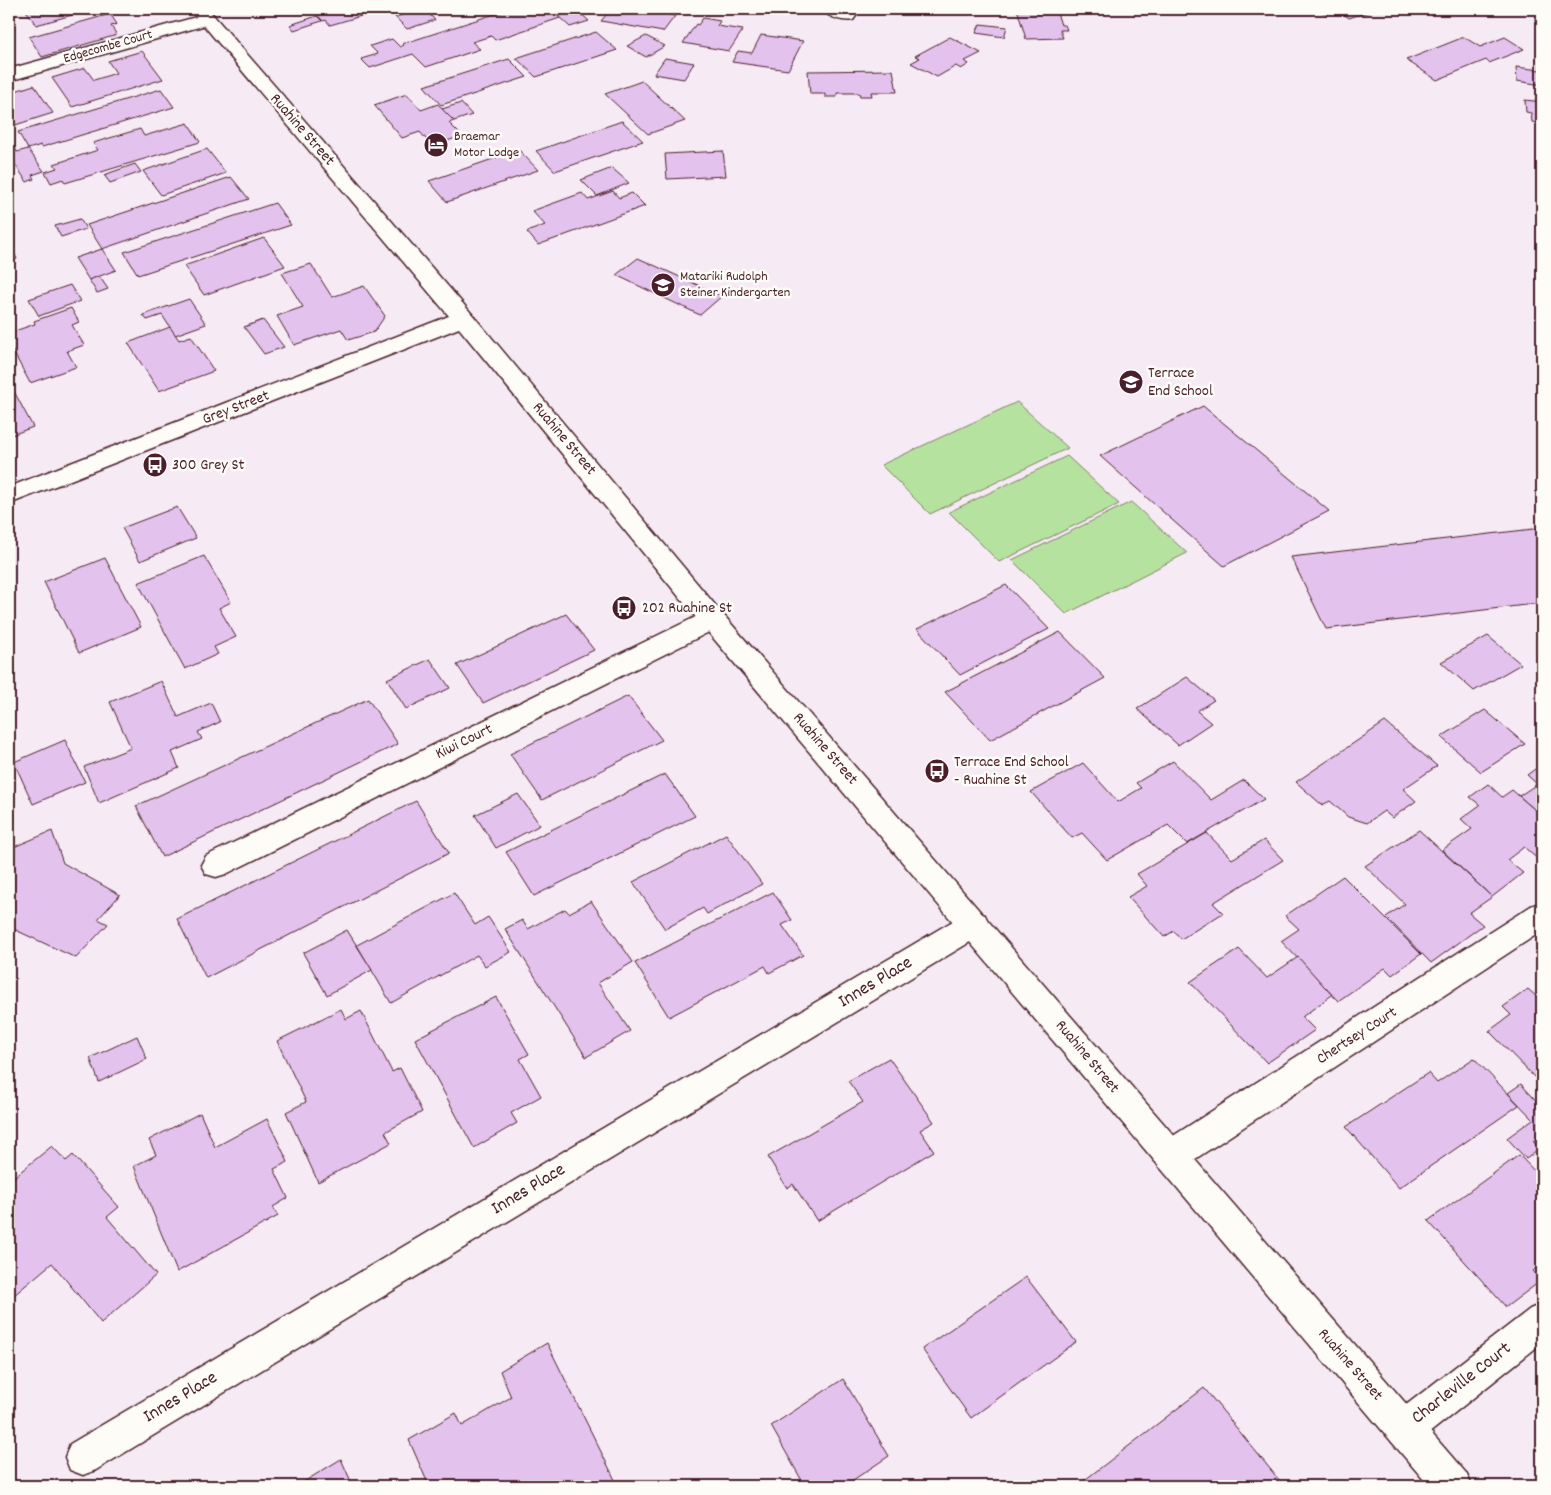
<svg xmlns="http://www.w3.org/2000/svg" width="1551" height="1495" font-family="Dekko,sans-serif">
	<rect width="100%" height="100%" fill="#f6ebf4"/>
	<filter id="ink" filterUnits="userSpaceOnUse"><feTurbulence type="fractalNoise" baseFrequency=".02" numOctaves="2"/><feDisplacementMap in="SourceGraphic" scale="10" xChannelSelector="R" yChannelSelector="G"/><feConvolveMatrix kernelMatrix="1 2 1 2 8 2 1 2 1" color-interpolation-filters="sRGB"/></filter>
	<g filter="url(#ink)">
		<g fill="#b6e2a0" stroke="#808066">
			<path d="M1017,402l51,46 -138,66 -49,-49z"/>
			<path d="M1067,456l52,48 -120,58 -50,-50z"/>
			<path d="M1131,502l56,51 -121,61 -54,-54z"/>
		</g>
		<g fill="#e4c2ee" stroke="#4a1f2b">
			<path d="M25,9h47l4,5 -40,11z"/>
			<path d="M312,9h60l3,3 -45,13 -4,-5 -3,1z"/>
			<path d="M424,9l11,11 -28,9 -12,-12z"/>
			<path d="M510,9h39l11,9 -65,22 -4,-4 -19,6 8,7 -54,18 -13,-13 -43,14 -9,-9 17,-5 -8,-8 22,-7 8,8 4,-2 -2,-1z"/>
			<path d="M611,9h48l5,1 -2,3 13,3 -12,16 -62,-11z"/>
			<path d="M1017,9h45l1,3 -6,1 4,12h4l2,5h-7l3,8 -37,1z"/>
			<path d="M1318,9h49l4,2 -22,7 -13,-9 -12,4z"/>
			<path d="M577,10l12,11 -19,6 -12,-11z"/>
			<path d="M110,14l7,10 -6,2 6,9 -75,22 -13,-20z"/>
			<path d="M317,16l5,5 -28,9 -4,-5z"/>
			<path d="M703,18l17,3 -3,5 26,4 -14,21 -46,-8 13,-19 2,1z"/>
			<path d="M980,24l27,3 -3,10 -28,-4z"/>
			<path d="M596,32l21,18 -81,27 -20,-19z"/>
			<path d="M761,35l42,6 -15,29 -56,-8 6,-11 14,2z"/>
			<path d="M646,36l19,10 -19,11 -19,-11z"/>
			<path d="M950,37l31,16 -16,8 4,3 -8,5 -5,-3 -19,11 -26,-14 9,-5 -5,-2z"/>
			<path d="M1464,37l16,10 25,-10 19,12 -35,14 -3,-3 -49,20 -31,-20z"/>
			<path d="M142,51l21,28 -91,28 -20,-29 33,-10 9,12 22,-7 -8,-12z"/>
			<path d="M665,58l29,5 -10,16 -30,-5z"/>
			<path d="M509,59l18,18 -86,28 -17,-19z"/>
			<path d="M1540,62l2,1v22l-25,-4 -1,-14 24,3z"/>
			<path d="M893,70l4,22h-26l1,4h-12l-1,-3h-22v4h-12v-3h-15l-2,-23z"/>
			<path d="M642,81l43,40 -37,13 -43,-40z"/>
			<path d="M34,85l19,28 -44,14v-34z"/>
			<path d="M161,89l13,18 -132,40 -1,-2 -13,4 -10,-17z"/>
			<path d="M407,94l14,16 17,-6 16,17 -5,2 13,13 -30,10 -12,-14 -18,6 -28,-33z"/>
			<path d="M1541,94l1,1v29l-10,-2 -1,-9 -5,-1 -1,-12 17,2z"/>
			<path d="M461,103l11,12 -18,6 -12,-12z"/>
			<path d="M622,121l21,20 -88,30 -19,-20z"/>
			<path d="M188,123l12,19 -135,41 -2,-4 -12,4 -6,-11 12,-4 -3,-4 44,-14 -5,-7 47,-14 4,7z"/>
			<path d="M15,148l2,4 11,-3 16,22 -12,4 2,4 -7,3 -18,-26v-6z"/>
			<path d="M207,149l19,24 -65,22 -18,-24z"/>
			<path d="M519,150l19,20 -91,32 -18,-21z"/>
			<path d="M723,151l3,25 -59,3 -2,-25z"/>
			<path d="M135,164l6,8 -31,11 -6,-8z"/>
			<path d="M612,168l17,15 -32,13 -16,-16z"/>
			<path d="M231,177l18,22 -147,50 -15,-24z"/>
			<path d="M613,191l6,7 13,-5 13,13 -107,39 -11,-13 18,-7 -13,-14 50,-18 6,7z"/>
			<path d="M275,203l16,22 -153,50 -14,-23z"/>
			<path d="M80,219l6,10 -25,8 -6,-11z"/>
			<path d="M264,238l21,28 -81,29 -20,-29z"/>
			<path d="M9,243l8,16 -8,2z"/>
			<path d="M102,249l14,21 -27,10 -14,-22z"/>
			<path d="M638,258l84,38 -22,19 -84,-40z"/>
			<path d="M311,264l21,33 32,-11 21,30 -11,16 -26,8 -7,-11 -47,16 -17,-29 26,-9 -21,-34z"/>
			<path d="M99,276l9,13 -11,4 -8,-13z"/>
			<path d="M70,285l10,16 -41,15 -10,-17z"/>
			<path d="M189,299l17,25 -31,11 -13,-20 -15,5 -4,-5z"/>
			<path d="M71,308l8,14 -7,3 12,20 -17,6 9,16 -46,16 -21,-39v-11l26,-9 -1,-3z"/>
			<path d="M263,320l21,27 -20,7 -20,-27z"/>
			<path d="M170,327l9,13 12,-4 23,35 -55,20 -31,-48z"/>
			<path d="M9,382l24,45 -24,9z"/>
			<path d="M1203,406l126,105 -105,55 -124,-110z"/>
			<path d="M177,507l19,31 -56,23 -18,-33z"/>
			<path d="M1542,528v75l-216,26 -35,-72z"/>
			<path d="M204,556l27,46 -12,6 17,29 -22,10 4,7 -33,15 -47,-86z"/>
			<path d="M105,558l36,69 -62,26 -35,-71z"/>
			<path d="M1006,585l43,44 -89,46 -43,-46z"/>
			<path d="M566,614l28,36 -111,53 -26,-38z"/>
			<path d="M1060,632l45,46 -115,62 -45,-48z"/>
			<path d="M1488,636l33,28 -47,27 -33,-29z"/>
			<path d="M430,659l20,29 -44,21 -19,-30z"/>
			<path d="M1187,677l27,23 -17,11 14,12 -33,22 -41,-36z"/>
			<path d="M161,681l17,36 33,-14 9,19 -22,10 4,7 -30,13 7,16 -80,35 -15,-36 47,-19 -21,-46z"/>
			<path d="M628,696l34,44 -120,60 -32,-46z"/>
			<path d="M368,699l30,45 -236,113 -26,-51z"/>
			<path d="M1485,710l40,34 -44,28 -40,-35z"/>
			<path d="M1385,722l52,44 -34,23 13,12 -24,17 -8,-7 -17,12 -19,-6 -18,-16 -8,4 -26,-23z"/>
			<path d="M65,740l20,42 -52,22 -19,-42z"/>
			<path d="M1173,761l38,39 33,-20 20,19 -77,45 -19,-19 -61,35 -25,-27 -10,5 -41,-46 52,-29 35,39 23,-14 -5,-5z"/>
			<path d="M1542,764v52l-23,-20 18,-12 -10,-9z"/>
			<path d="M665,774l30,42 -161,80 -28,-44z"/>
			<path d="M1488,784l14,13 10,-7 30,26v47l-18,-16 -17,13 16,13 -31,24 -50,-47 30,-21 -11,-10 19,-14 -10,-8z"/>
			<path d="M518,794l22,31 -44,23 -21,-33z"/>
			<path d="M416,801l33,52 -243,125 -29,-59z"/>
			<path d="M1419,830l73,67 -23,16 14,12 -52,38 -45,-46 19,-13 -40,-38z"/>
			<path d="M52,831l11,32 57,32 -22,24 10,5 -32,34 -67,-31v-78z"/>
			<path d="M1207,833l25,26 32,-19 19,20 -70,43 10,10 -42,26 -7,-8 -10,6 -36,-40 19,-11 -10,-12z"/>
			<path d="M726,834l36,50 -55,30 -4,-6 -38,21 -32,-47z"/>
			<path d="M1343,876l78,78 -29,21 -7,-7 -47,33 -57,-60 18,-12 -14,-13z"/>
			<path d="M773,892l19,28 -10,5 21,30 -34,18 -4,-7 -96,51 -34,-54z"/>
			<path d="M454,893l21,32 13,-8 23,35 -26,14 -8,-11 -86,48 -34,-58z"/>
			<path d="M591,901l42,61 -35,21 32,48 -44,26 -81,-128 17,-9 6,9 37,-20 4,4z"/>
			<path d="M347,930l25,40 -45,25 -24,-42z"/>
			<path d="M1239,949l28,29 31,-21 34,38 -30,22 13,13 -48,33 -77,-81z"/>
			<path d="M1528,989l9,8 5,-3v91l-53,-54 22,-16 -8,-8z"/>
			<path d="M496,997l33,57 -9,5 21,37 -30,17 6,10 -43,25 -59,-109z"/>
			<path d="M341,1009l5,10 15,-8 31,61 8,-4 22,44 -37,20 6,11 -73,39 -32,-70 20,-10 -29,-61z"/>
			<path d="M137,1036l10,23 -48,23 -9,-24z"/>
			<path d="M889,1058l45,64 -14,8 14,21 -117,70 -24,-37 -6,4 -19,-31 95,-55 -15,-21z"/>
			<path d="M1474,1058l45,47 -120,83 -53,-61 82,-54 9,10z"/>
			<path d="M1521,1084l21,23v27l-9,7 7,8 -14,10 -19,-21 26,-19 -25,-26z"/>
			<path d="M200,1113l15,34 52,-28 21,43 -14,7 14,29 -15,9 5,9 -101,56 -43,-106 22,-11 -7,-15z"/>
			<path d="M1542,1134v17l-9,-10z"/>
			<path d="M52,1146l14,15 7,-6 46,52 -12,10 49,58 -55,48 -49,-60 -39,33 -4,-6v-109z"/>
			<path d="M1519,1155l23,24v85l-9,7 9,9 -36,27 -78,-86z"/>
			<path d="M1026,1277l50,65 -105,76 -49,-69z"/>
			<path d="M547,1343l71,143h-189l-20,-46 47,-27 6,13 49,-29 -11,-26z"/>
			<path d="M843,1379l46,77 -45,30h-39l-34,-60z"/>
			<path d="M1204,1388l80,98h-207z"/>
			<path d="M341,1459l12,27h-56z"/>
		</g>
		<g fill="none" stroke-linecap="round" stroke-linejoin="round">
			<defs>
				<g id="street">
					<path d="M822,9c11,-1 27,-3 34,7l-3,4c-9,2 -25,-2 -31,-11z"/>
					<path d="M207,14l6,1 3,4 -3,4 -204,58v-12z"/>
					<path d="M712,609l9,3 4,7 -4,7 -495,248 -10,3 -10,-3 -5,-9 5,-9z"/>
					<path d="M1542,902v29l-359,236 -12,5 -12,-5 -4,-11 4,-11 372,-239z"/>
					<path d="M974,911l11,4 4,9 -4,9 -889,537 -13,5 -13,-5 -5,-13 5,-13 893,-529z"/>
					<path d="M1542,1304v39l-124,99 -13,5 -13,-5 -5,-13 5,-13 138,-107z"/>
				</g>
				<path id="secondary" d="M190,9h18l263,304 250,299 745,861 6,13h-43l-726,-860 -244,-298 -450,176v-17l440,-171z"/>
			</defs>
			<use href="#street" stroke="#4a1f2b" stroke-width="3"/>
			<use href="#secondary" stroke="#4a1f2b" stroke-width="3"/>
			<use href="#street" fill="#fdfcf7" fill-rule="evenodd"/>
			<use href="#secondary" fill="#fdfcf7" fill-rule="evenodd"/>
		</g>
	</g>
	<defs>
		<symbol id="hotel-disc" viewBox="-11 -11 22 22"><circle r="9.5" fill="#4a1f2b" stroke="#fdfcf7"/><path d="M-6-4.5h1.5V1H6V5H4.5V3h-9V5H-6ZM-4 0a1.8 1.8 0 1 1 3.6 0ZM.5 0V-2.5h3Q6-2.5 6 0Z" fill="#fff"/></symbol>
		<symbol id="school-disc" viewBox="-11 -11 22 22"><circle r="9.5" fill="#4a1f2b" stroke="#fdfcf7"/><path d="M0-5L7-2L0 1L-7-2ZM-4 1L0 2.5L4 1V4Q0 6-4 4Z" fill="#fff"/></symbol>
		<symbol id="bus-disc" viewBox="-11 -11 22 22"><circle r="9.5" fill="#4a1f2b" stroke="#fdfcf7"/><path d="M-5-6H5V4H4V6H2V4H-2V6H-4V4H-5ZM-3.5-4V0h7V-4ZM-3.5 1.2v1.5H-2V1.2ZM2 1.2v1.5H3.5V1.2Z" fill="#fff"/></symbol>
	</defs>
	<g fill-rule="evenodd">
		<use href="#hotel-disc" x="422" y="131" width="28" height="28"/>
		<use href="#school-disc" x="649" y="271" width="28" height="28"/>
		<use href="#school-disc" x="1117" y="368" width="28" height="28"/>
		<use href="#bus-disc" x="141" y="451" width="28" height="28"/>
		<use href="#bus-disc" x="610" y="594" width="28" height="28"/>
		<use href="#bus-disc" x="923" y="757" width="28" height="28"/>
	</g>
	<g text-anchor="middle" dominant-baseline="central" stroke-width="5" stroke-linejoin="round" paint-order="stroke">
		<g font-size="14" fill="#4a1f2b" stroke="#fdfcf7">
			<text transform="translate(108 47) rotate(-16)">Edgecombe Court</text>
		</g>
		<g font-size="14" fill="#4a1f2b" stroke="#fdfcf7" text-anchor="start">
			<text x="454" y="137">Braemar<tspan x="454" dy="16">Motor Lodge</tspan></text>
			<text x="680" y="277">Matariki Rudolph<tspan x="680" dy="16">Steiner Kindergarten</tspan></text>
		</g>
		<g font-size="16" fill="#4a1f2b" stroke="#fdfcf7">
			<text transform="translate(302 130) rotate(49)">Ruahine Street</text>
			<text transform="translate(236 408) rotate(-21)">Grey Street</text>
			<text transform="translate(564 439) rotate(50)">Ruahine Street</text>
			<text transform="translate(464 742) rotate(-26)">Kiwi Court</text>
			<text transform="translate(825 749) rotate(49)">Ruahine Street</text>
			<text transform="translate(1357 1036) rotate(-33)">Chertsey Court</text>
			<text transform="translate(1087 1057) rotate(50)">Ruahine Street</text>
			<text transform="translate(1350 1365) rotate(49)">Ruahine Street</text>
		</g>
		<g font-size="16" fill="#4a1f2b" stroke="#fdfcf7" text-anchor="start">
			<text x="1148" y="373">Terrace<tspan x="1148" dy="18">End School</tspan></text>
			<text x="172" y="465">300 Grey St</text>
			<text x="642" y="608">202 Ruahine St</text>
			<text x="954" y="762">Terrace End School<tspan x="954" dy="18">- Ruahine St</tspan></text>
		</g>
		<g font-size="19" fill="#4a1f2b" stroke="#fdfcf7">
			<text transform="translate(876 983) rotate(-31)">Innes Place</text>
			<text transform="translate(529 1190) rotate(-31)">Innes Place</text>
			<text transform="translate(1462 1384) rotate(-38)">Charleville Court</text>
			<text transform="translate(181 1398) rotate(-31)">Innes Place</text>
		</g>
	</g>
	<rect width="1551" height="1495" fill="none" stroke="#fdfcf7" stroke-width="30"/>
	<rect x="15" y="15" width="1521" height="1465" fill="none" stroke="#4a1f2b" stroke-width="2" filter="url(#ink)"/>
</svg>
